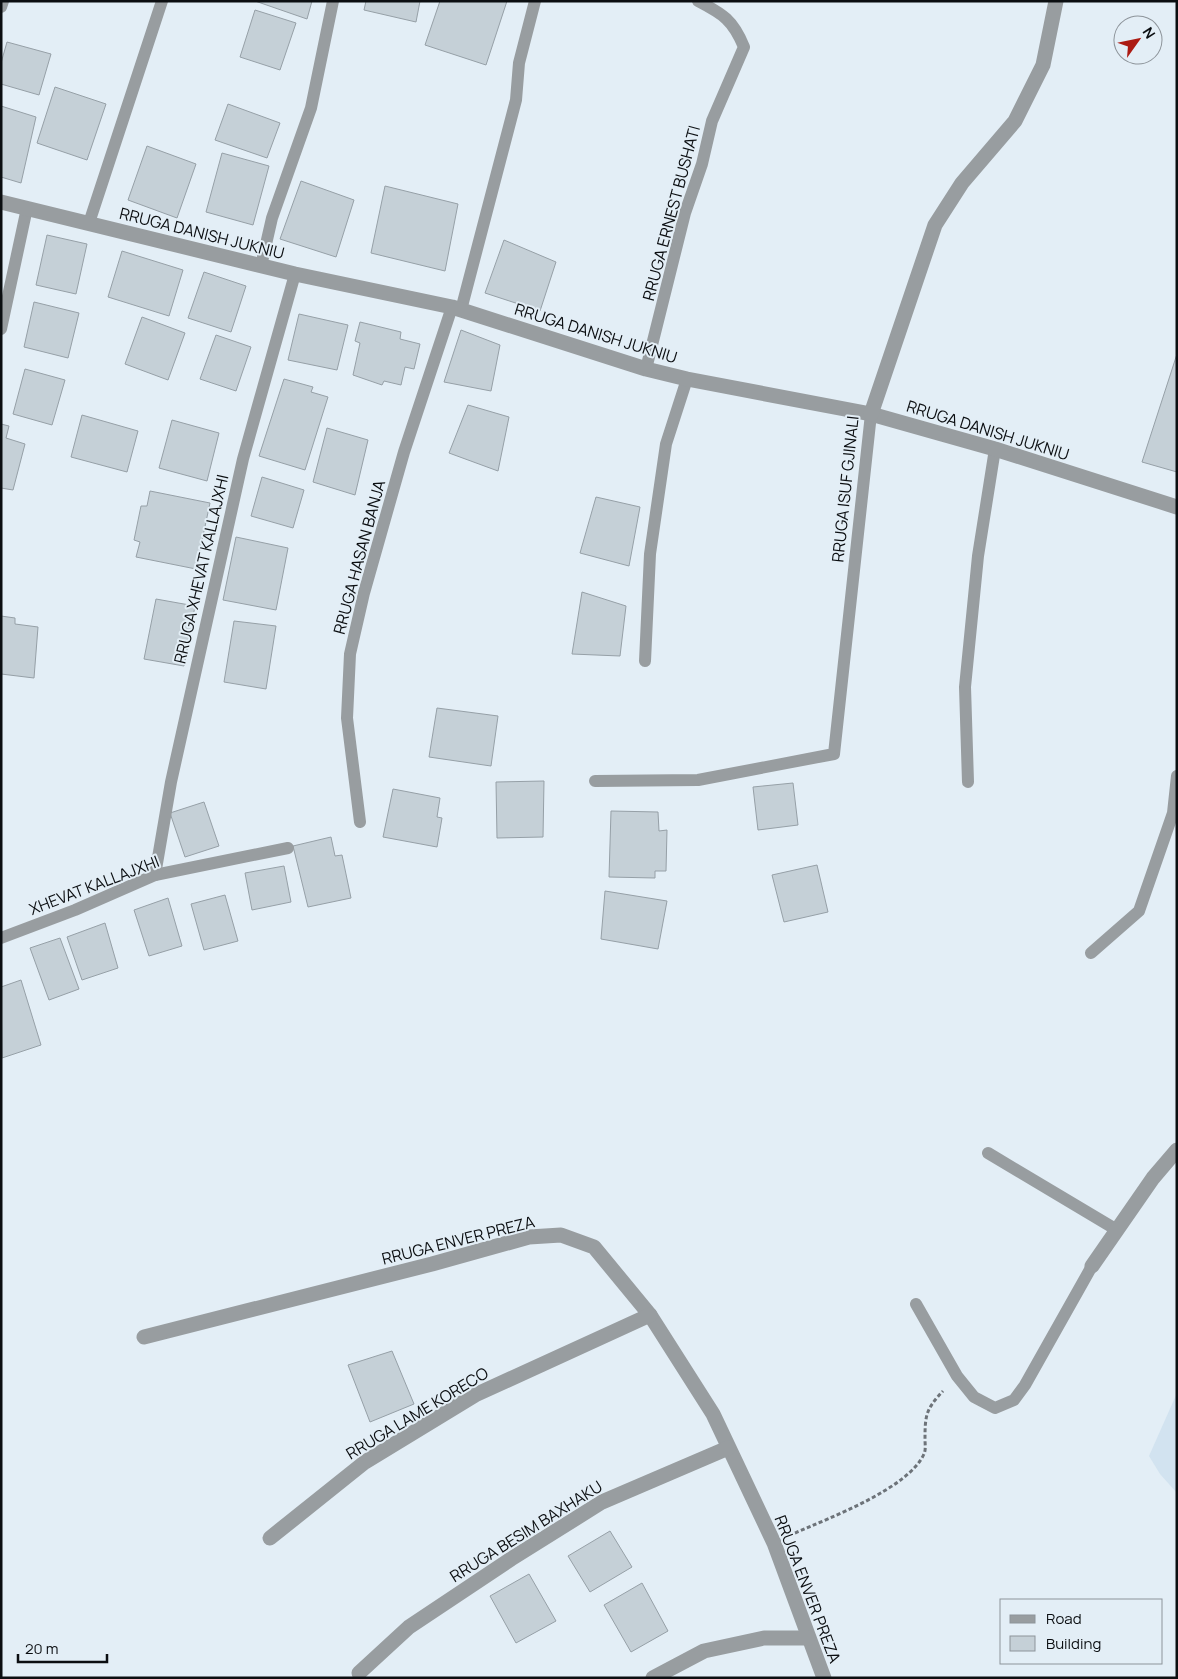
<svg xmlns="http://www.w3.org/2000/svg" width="1178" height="1679" font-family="Manrope,sans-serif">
	<rect width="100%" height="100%" fill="#e3eef6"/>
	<path fill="#d2e3f0" d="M1177,1393v100l-17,-19 -11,-18z"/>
	<g fill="#c5d0d7" stroke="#96a0a7">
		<path d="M255,1h57l-5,18z"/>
		<path d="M366,1h54l-4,21 -52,-12z"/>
		<path d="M440,1h67l-21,64 -61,-20z"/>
		<path d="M255,10l41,13 -16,47 -40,-13z"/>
		<path d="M7,42l44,12 -12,41 -38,-11v-21z"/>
		<path d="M55,87l51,17 -19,56 -50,-17z"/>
		<path d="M228,104l52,19 -13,35 -52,-18z"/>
		<path d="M1,106l35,11 -15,66 -20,-6z"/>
		<path d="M147,146l49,18 -19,54 -49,-18z"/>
		<path d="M222,153l47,13 -16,59 -47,-13z"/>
		<path d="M301,181l53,19 -18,57 -56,-18z"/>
		<path d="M385,186l73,18 -13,67 -74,-18z"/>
		<path d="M47,235l40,9 -11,50 -40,-9z"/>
		<path d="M504,240l52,22 -16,49 -55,-18z"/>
		<path d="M122,251l61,19 -14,46 -61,-19z"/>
		<path d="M204,272l42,14 -15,46 -43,-14z"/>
		<path d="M34,302l45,11 -11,45 -44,-11z"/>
		<path d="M299,314l49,11 -11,45 -49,-10z"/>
		<path d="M142,317l43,16 -17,47 -43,-16z"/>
		<path d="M360,322l41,10 -1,7 20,5 -6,25 -9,-2 -4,18 -17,-4 -2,4 -29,-10 7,-32 -5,-2z"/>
		<path d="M461,330l39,15 -9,46 -47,-9z"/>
		<path d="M216,335l35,12 -15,44 -36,-12z"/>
		<path d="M1177,354v118l-35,-10z"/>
		<path d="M25,369l40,11 -13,45 -39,-11z"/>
		<path d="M284,379l29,8 -2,5 17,5 -23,73 -46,-14z"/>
		<path d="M468,405l41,12 -11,54 -49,-18z"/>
		<path d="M82,415l56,16 -11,41 -56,-15z"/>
		<path d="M172,420l47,13 -12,48 -48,-13z"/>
		<path d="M1,424l8,2 -3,12 19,6 -12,46 -12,-2z"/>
		<path d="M327,428l41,12 -13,55 -42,-13z"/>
		<path d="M262,477l42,13 -11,38 -42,-12z"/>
		<path d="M150,491l60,12 -14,66 -60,-12 4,-15 -6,-2 7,-34h6z"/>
		<path d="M596,497l44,10 -11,59 -49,-13z"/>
		<path d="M236,537l52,11 -12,62 -53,-10z"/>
		<path d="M582,592l44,14 -6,50 -48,-2z"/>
		<path d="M156,599l39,7 -11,60 -40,-7z"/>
		<path d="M1,616l14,2v6l23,3 -4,51 -33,-4z"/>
		<path d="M234,621l42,5 -10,63 -42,-7z"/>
		<path d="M437,708l61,8 -7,50 -62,-9z"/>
		<path d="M544,781l-1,56 -46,1 -1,-56z"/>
		<path d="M793,783l5,42 -40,5 -5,-43z"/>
		<path d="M393,789l47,9 -3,19 5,1 -5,29 -54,-10z"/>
		<path d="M204,802l15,44 -34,11 -15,-44z"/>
		<path d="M611,811l47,1 1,19 8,-1 -1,41h-11v7l-46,-1z"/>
		<path d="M331,837l4,19 7,-1 9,43 -43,9 -15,-61z"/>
		<path d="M817,865l11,47 -44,10 -12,-47z"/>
		<path d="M284,866l7,36 -39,8 -7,-37z"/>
		<path d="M605,891l62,10 -9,48 -57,-10z"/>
		<path d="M225,895l13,46 -34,9 -13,-46z"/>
		<path d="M168,898l14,48 -33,10 -15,-46z"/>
		<path d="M105,923l13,45 -36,12 -15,-43z"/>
		<path d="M60,938l19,51 -30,11 -19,-52z"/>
		<path d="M21,980l20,65 -39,13 -1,-71z"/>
		<path d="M392,1351l22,53 -44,18 -22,-57z"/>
		<path d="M610,1531l22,36 -42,25 -22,-36z"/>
		<path d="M529,1574l27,47 -40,22 -26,-47z"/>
		<path d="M642,1583l26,48 -37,21 -27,-47z"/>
	</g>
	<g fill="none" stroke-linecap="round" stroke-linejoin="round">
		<path stroke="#6d7379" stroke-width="3" stroke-dasharray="4 2.5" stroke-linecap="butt" d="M795,1533c34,-15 113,-44 129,-79 2,-4 1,-10 1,-15 0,-24 1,-30 18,-48"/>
		<g stroke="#989da0" stroke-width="12">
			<path d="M1,7l2,-6"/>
			<path d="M89,223l73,-222"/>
			<path d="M261,266l11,-48 39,-110 22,-107"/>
			<path d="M461,310l55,-210 3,-37 16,-62"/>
			<path d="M1,329l26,-121"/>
			<path d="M646,369l39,-156 17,-49 10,-43 32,-74c-11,-27 -21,-33 -46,-46"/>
			<path d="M645,661l5,-107 16,-110 21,-65"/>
			<path d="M595,781l103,-1 136,-26 37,-340"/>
			<path d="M968,782l-3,-95 13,-131 17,-107"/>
			<path d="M360,822l-13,-104 3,-64 14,-61 40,-141 48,-145"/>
			<path d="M155,875l16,-93 72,-323 52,-185"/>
			<path d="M1,938l74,-28 80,-35 133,-27"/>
			<path d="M1091,953l48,-42 34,-98 4,-37"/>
			<path d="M988,1153l129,77"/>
			<path d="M916,1304l41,72 17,21 21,11 19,-8 11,-15 67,-119"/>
		</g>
		<g stroke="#989da0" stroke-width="15">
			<path d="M1,202l294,72 157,33 194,62 41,10 184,35 124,35 182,58"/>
			<path d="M871,414l64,-189 27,-42 53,-62 28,-56 13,-64"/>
			<path d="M1092,1266l61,-88 24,-28"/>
			<path d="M144,1337l288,-73 97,-27 32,-2 33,12 56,68 63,99 61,129 50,135"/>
			<path d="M270,1538l95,-76 110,-67 175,-80"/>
			<path d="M359,1673l50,-46 102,-68 91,-57 126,-54"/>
			<path d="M653,1678l51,-27 60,-13h44"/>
		</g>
	</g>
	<g text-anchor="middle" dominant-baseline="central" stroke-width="4" stroke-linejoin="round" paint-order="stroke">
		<g font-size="16" fill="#0b0e11" stroke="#e3eef6">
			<text transform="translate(671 213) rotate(-75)">RRUGA ERNEST BUSHATI</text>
			<text transform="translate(202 233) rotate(14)">RRUGA DANISH JUKNIU</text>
			<text transform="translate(596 333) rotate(17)">RRUGA DANISH JUKNIU</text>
			<text transform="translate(988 430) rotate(17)">RRUGA DANISH JUKNIU</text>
			<text transform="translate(845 489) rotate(-84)">RRUGA ISUF GJINALI</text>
			<text transform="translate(359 557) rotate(-75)">RRUGA HASAN BANJA</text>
			<text transform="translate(201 569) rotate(-77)">RRUGA XHEVAT KALLAJXHI</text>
			<text transform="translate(94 885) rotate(-21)">XHEVAT KALLAJXHI</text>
			<text transform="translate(458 1240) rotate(-14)">RRUGA ENVER PREZA</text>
			<text transform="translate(417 1413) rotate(-31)">RRUGA LAME KORECO</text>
			<text transform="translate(526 1531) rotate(-32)">RRUGA BESIM BAXHAKU</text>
			<text transform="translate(808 1589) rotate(69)">RRUGA ENVER PREZA</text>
		</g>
	</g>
	<rect width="1178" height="1679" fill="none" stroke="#0b0e11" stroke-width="5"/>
	<rect x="1000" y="1599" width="162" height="65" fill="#e3eef6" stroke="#8d949a"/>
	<rect x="1010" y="1615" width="25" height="8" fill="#989da0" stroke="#8d949a"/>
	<text x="1046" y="1624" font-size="15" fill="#0b0e11">Road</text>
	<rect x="1010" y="1636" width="25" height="15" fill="#c5d0d7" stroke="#8d949a"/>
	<text x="1046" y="1649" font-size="15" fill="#0b0e11">Building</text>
	<g transform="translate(1138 40) rotate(57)"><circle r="24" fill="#e3eef6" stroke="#8d949a"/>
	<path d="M0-4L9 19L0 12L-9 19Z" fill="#ac1b13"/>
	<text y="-8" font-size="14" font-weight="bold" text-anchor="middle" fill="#0b0e11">N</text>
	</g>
	<path d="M18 1654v8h89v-8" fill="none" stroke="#0b0e11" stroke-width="2.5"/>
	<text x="25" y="1654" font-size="15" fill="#0b0e11" stroke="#e3eef6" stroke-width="4" paint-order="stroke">20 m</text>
</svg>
